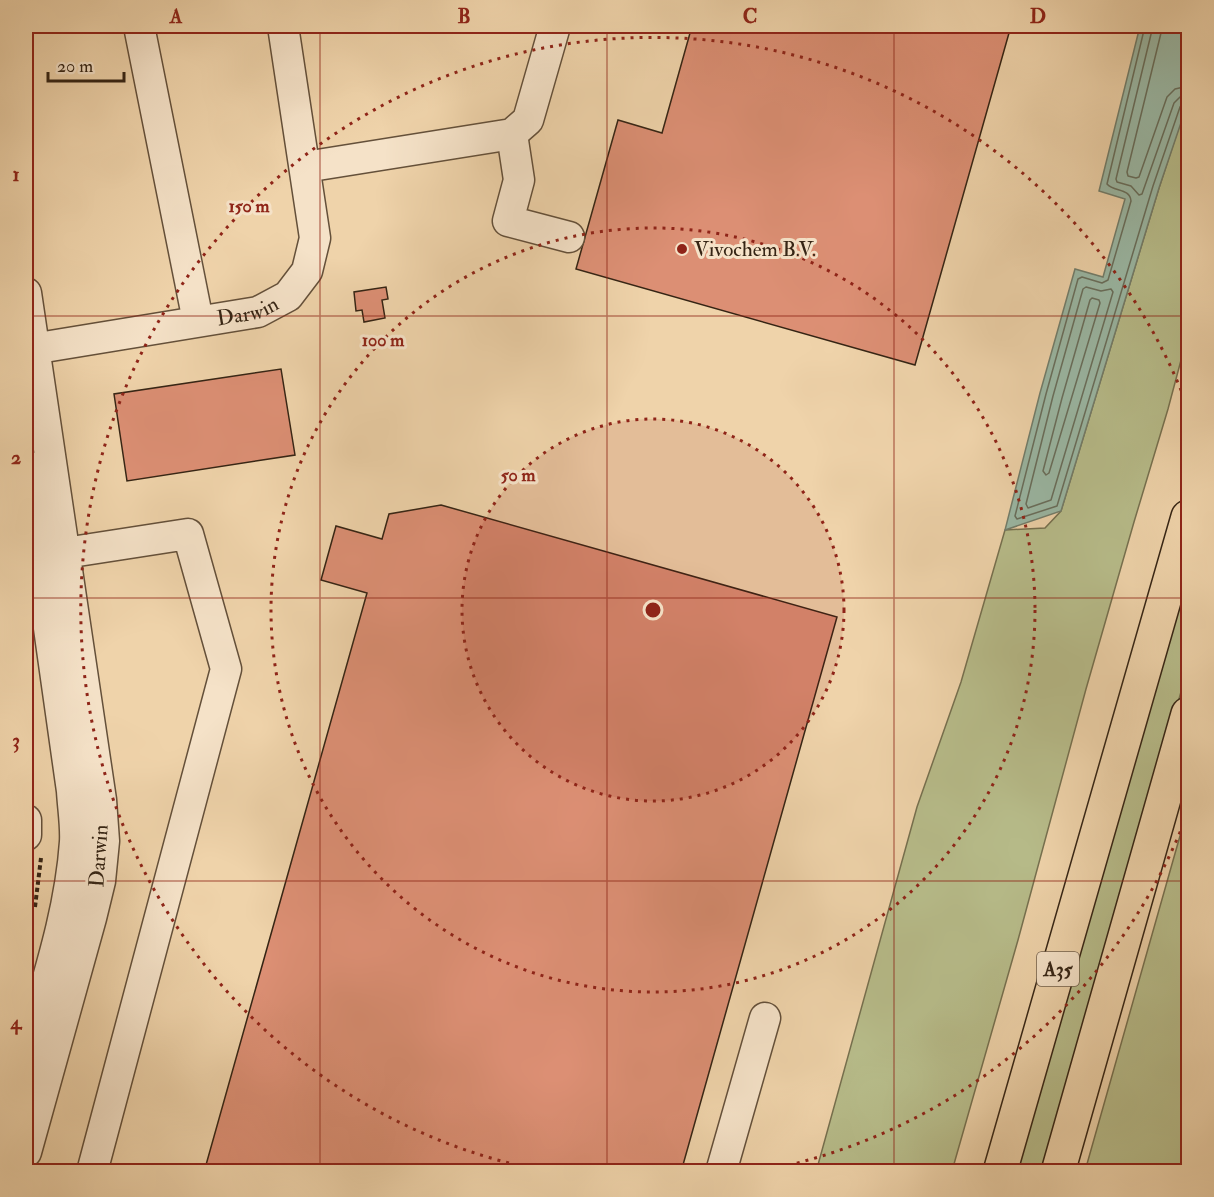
<svg xmlns="http://www.w3.org/2000/svg" width="1214" height="1197" font-family="'IM FELL Double Pica',serif">
	<rect width="100%" height="100%" fill="#efd3aa"/>
	<filter id="stains"><feTurbulence type="fractalNoise" baseFrequency=".00333" numOctaves="4"/><feColorMatrix values="0 0 0 0 .2 0 0 0 0 .09 0 0 0 0 .02 0 0 0 .5 -.17"/></filter>
	<radialGradient id="worn" r=".72"><stop offset=".6" stop-color="#630" stop-opacity="0"/><stop offset="1" stop-color="#630" stop-opacity=".3"/></radialGradient>
	<g fill="#b7bc8a" stroke="#76704f" stroke-width="1.5">
		<path d="M1188,99v235l-20,75 -34,113 -48,167 -68,251 -66,231 -136,1 101,-365 44,-125 44,-152 40,-2 16,-17 98,-323z"/>
		<path d="M1188,561v107l-147,503 -37,1z"/>
		<path d="M1188,808v363h-103l91,-321z"/>
	</g>
	<path fill="#9ab8a5" stroke="#727d6b" stroke-width="1.5" d="M1140,26h48v73l-1,6 -28,83 -98,323 -56,19 35,-137 35,-124 28,8 22,-78 -26,-8z"/>
	<g fill="none" stroke-linecap="round" stroke-linejoin="round">
		<g stroke="#686e5c" stroke-width="1.5">
			<path d="M1145,26l-38,158c7,8 23,4 24,17l-23,79 -6,3 -20,-6 -4,2 -32,115 -31,122 2,3 40,-13 96,-320 27,-79 3,-4h5"/>
			<path d="M1153,26l-37,153 1,3 14,4 8,9 3,-1 32,-91 6,-6 8,-2"/>
			<path d="M1162,26l-1,7 -34,139 1,4 8,2 3,-1 28,-80 8,-8 13,-3"/>
			<path d="M1086,287l15,4 10,-2 2,3 -62,208 -23,8 -2,-4 27,-108 30,-107z"/>
			<path d="M1092,298l7,2 1,3 -51,170 -3,2 -3,-4 19,-73 28,-98z"/>
		</g>
	</g>
	<g fill="#dc8f74" stroke="#352414" stroke-width="1.5">
		<path d="M692,26h319l-96,339 -339,-96 42,-149 44,13z"/>
		<path d="M386,287l2,12 -6,1 3,18 -21,4 -2,-12 -6,1 -2,-19z"/>
		<path d="M281,369l14,86 -168,26 -13,-87z"/>
		<path d="M441,505l396,112 -156,555h-477l163,-579 -46,-13 15,-54 46,13 7,-25z"/>
	</g>
	<g fill="none" stroke-linecap="round" stroke-linejoin="round">
		<defs>
			<g id="minor">
				<path d="M139,26l59,295"/>
				<path d="M512,134l7,46 -11,41 61,16"/>
				<path d="M305,167l207,-33 16,-14 27,-94"/>
				<path d="M26,293l75,507 3,41 -4,40 -9,37 -65,234"/>
				<path id="s1" d="M26,350l232,-38 30,-16 19,-25 8,-33 -32,-212"/>
				<path d="M26,465l46,326c1,17 4,35 3,51 -5,73 -30,144 -49,213"/>
				<path d="M39,557l149,-23 38,135 -134,503"/>
				<path d="M26,820v15"/>
				<path d="M721,1172l44,-154"/>
			</g>
			<g id="highway">
				<path d="M1000,1172l188,-655"/>
				<path d="M1058,1172l130,-458"/>
			</g>
		</defs>
		<use href="#minor" stroke="#64503a" stroke-width="33"/>
		<use href="#highway" stroke="#352414" stroke-width="36"/>
		<path stroke="#352414" stroke-width="4" stroke-dasharray="4.5 3" stroke-linecap="butt" d="M35,907l6,-49"/>
		<use href="#minor" stroke="#f5e2c8" stroke-width="30"/>
		<use href="#highway" stroke="#efd3aa" stroke-width="33"/>
	</g>
	<path fill="none" stroke="#8f2418" stroke-width="1.5" stroke-opacity="0.55" d="M320,26v1146M607,26v1146M894,26v1146M26,316h1162M26,598h1162M26,881h1162"/>
	<circle cx="653" cy="610" r="191" fill="#8f2418" fill-opacity=".12"/>
	<g fill="none" stroke="#8f2418" stroke-width="3" stroke-dasharray="3 6">
		<circle cx="653" cy="610" r="191"/>
		<circle cx="653" cy="610" r="382"/>
		<path d="M1187 815A572 572 0 0 1 762 1171M544 1171A572 572 0 1 1 1187 405"/>
	</g>
	<circle fill="#8f2418" stroke="#f5e2c8" stroke-width="2" cx="682" cy="249" r="6"/>
	<g text-anchor="middle" dominant-baseline="central" stroke-width="6" stroke-linejoin="round" paint-order="stroke">
		<rect fill="#f5e2c8" stroke="#6f5d4a" stroke-width="1.5" x="1037" y="952" width="42" height="34" rx="4.5"/>
		<g font-size="20" font-weight="bold" fill="#352414">
			<text x="1058" y="969">A35</text>
		</g>
		<g font-size="21" fill="#352414" stroke="#f5e2c8" text-anchor="start">
			<text x="694" y="249">Vivochem B.V.</text>
		</g>
		<g font-size="21" fill="#352414" stroke="#f5e2c8">
			<text stroke="none"><textPath href="#s1" startOffset="225">Darwin</textPath></text>
			<text transform="translate(99 856) rotate(-86)">Darwin</text>
		</g>
	</g>
	<circle cx="653" cy="610" r="9" fill="#8f2418" stroke="#f5e2c8" stroke-width="3"/>
	<g font-size="18" text-anchor="middle" font-weight="bold" fill="#8f2418" stroke="#f5e2c8" stroke-width="6" stroke-linejoin="round" paint-order="stroke">
		<text x="249" y="212">150 m</text>
		<text x="383" y="346">100 m</text>
		<text x="518" y="481">50 m</text>
	</g>
	<rect width="1214" height="1197" fill="none" stroke="#efd3aa" stroke-width="66"/>
	<path d="M48 72v9h76v-9" fill="none" stroke="#352414" stroke-width="3"/>
	<text x="57" y="72" font-size="18" fill="#352414" stroke="#f5e2c8" stroke-width="4.5" paint-order="stroke">20 m</text>
	<rect x="33" y="33" width="1148" height="1131" fill="none" stroke="#8f2418" stroke-width="2"/>
	<g font-size="20" text-anchor="middle" font-weight="bold" fill="#8f2418">
		<text x="176" y="23">A</text>
		<text x="464" y="23">B</text>
		<text x="750" y="23">C</text>
		<text x="1038" y="23">D</text>
		<text x="16" y="181">1</text>
		<text x="16" y="464">2</text>
		<text x="16" y="747">3</text>
		<text x="16" y="1029">4</text>
	</g>
	<rect width="100%" height="100%" filter="url(#stains)"/>
	<rect width="100%" height="100%" fill="url(#worn)"/>
</svg>
